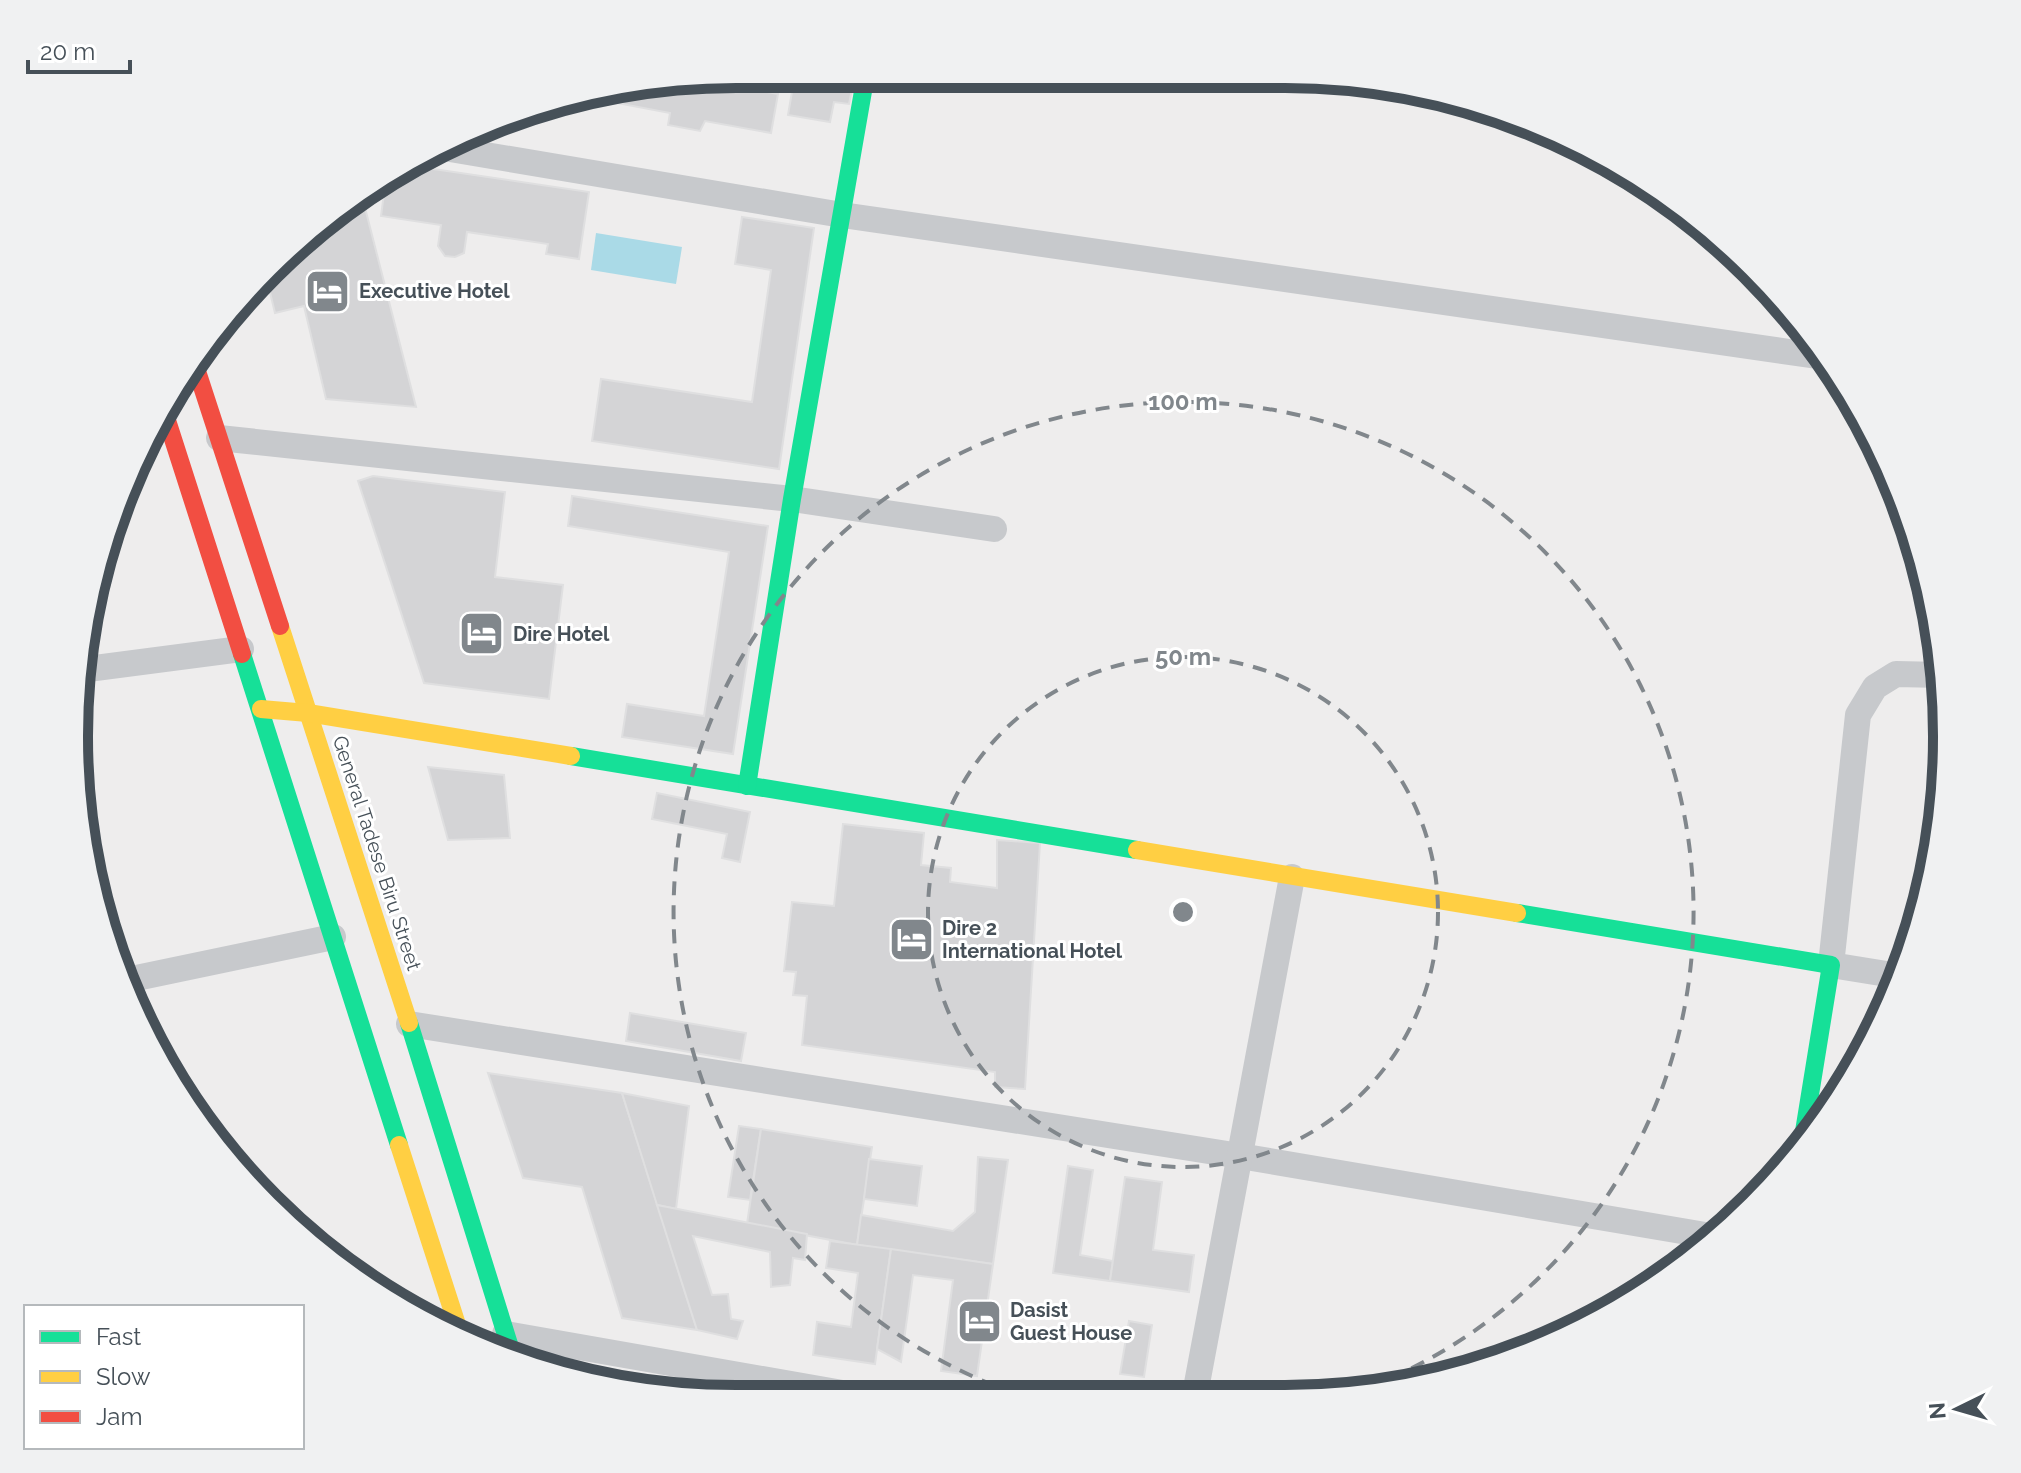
<svg xmlns="http://www.w3.org/2000/svg" width="2021" height="1473" font-family="Raleway,sans-serif">
  <style>
    .water { fill: #aadae7 }
    .building { fill: #d4d4d6; stroke: #dfdfe0; stroke-width: 2 }
    .lines { fill: none; stroke-linecap: round; stroke-linejoin: round }
    .street { stroke: #c7c9cc; stroke-width: 26 }
    .fast { stroke: #16e098; stroke-width: 18 }
    .slow { stroke: #ffcf43; stroke-width: 18 }
    .jam { stroke: #f24e42; stroke-width: 18 }
    .ring { fill: none; stroke: #81878c; stroke-width: 4; stroke-dasharray: 14 10 }
    .labels { text-anchor: middle; stroke-width: 6; stroke-linejoin: round; paint-order: stroke }
    .poi-label { font-size: 20px; font-weight: bold; fill: #465058; stroke: #fff; text-anchor: start }
    .street-label { font-size: 20px; fill: #465058; stroke: #fff }
    .rim { fill: none; stroke: #465058; stroke-width: 10 }
    .centre { fill: #81878c; stroke: #fff; stroke-width: 4 }
    .ring-label { font-size: 24px; text-anchor: middle; font-weight: bold; fill: #81878c; stroke: #fff; stroke-width: 6; stroke-linejoin: round; paint-order: stroke }
  </style>
  <rect width="100%" height="100%" fill="#eeeded"/>
  <path class="water" d="M596,233L682,247L676,284L591,270Z"/>
  <g class="building">
    <path d="M795,74H855L849,104L834,102L830,122L788,115Z"/>
    <path d="M698,79L778,94L771,133L705,121L700,131L668,125L670,113L596,99L597,92Z"/>
    <path d="M413,166L589,192L579,259L546,254L548,244L467,232L464,253L455,257L445,256L438,246L441,225L381,216L386,178Z"/>
    <path d="M361,192L416,407L326,399L304,306L275,313L266,276L274,269L291,265L289,256Z"/>
    <path d="M742,217L814,228L779,469L592,441L601,379L752,402L771,270L735,264Z"/>
    <path d="M373,476L505,492L495,577L563,585L549,699L424,683L358,481Z"/>
    <path d="M572,496L768,526L733,754L622,737L627,704L704,716L729,552L568,526Z"/>
    <path d="M428,767L504,775L510,838L448,840Z"/>
    <path d="M657,793L750,812L740,862L722,858L727,834L652,819Z"/>
    <path d="M843,824L924,833L921,865L951,868L950,882L997,888V840L1040,843L1025,1089L995,1087V1072L802,1045L807,996L793,995L796,972L784,971L792,902L834,906Z"/>
    <path d="M630,1013L746,1033L741,1061L626,1041Z"/>
    <path d="M488,1073L622,1093L697,1330L622,1318L582,1187L523,1178Z"/>
    <path d="M622,1093L689,1106L676,1209L657,1205Z"/>
    <path d="M739,1126L761,1129L750,1200L728,1197Z"/>
    <path d="M761,1129L872,1147L857,1245L747,1224Z"/>
    <path d="M978,1157L1008,1160L993,1264L857,1245L861,1215L953,1231L975,1212Z"/>
    <path d="M869,1159L922,1166L917,1206L864,1199Z"/>
    <path d="M1068,1166L1093,1170L1080,1255L1113,1261L1110,1281L1053,1273Z"/>
    <path d="M1125,1177L1162,1182L1153,1250L1194,1255L1189,1292L1110,1281Z"/>
    <path d="M657,1205L807,1234L805,1260L793,1258L790,1285L771,1287L770,1252L693,1236L712,1295L728,1294L731,1319L743,1321L737,1339L697,1330Z"/>
    <path d="M830,1241L891,1249L875,1364L813,1355L817,1322L851,1327L858,1273L826,1268Z"/>
    <path d="M891,1249L993,1264L977,1376L941,1371L953,1280L913,1275L901,1362L877,1349Z"/>
    <path d="M1129,1321L1152,1325L1144,1377L1120,1374Z"/>
  </g>
  <g class="lines">
    <g class="street">
      <path d="M450,149L842,215L1824,357"/>
      <path d="M219,438L792,499L994,529"/>
      <path d="M80,670L241,649"/>
      <path d="M1899,976L1831,965L1858,715L1875,687L1896,674L1942,675"/>
      <path d="M122,981L333,937"/>
      <path d="M409,1024L1240,1156L1717,1237"/>
      <path d="M505,1334L865,1397"/>
      <path d="M1195,1394L1292,877"/>
    </g>
    <g class="fast">
      <path d="M242,654L399,1145"/>
      <path d="M571,756L1137,850"/>
      <path d="M747,786L792,499L866,74"/>
      <path d="M1517,913L1831,965L1801,1150"/>
      <path d="M409,1023L513,1357"/>
    </g>
    <g class="slow">
      <path d="M280,626L409,1023"/>
      <path d="M261,709L308,713L571,756"/>
      <path d="M1137,850L1517,913"/>
      <path d="M399,1145L461,1337"/>
    </g>
    <g class="jam">
      <path d="M195,365L280,626"/>
      <path d="M164,411L242,654"/>
    </g>
  </g>
  <g class="ring">
    <circle cx="1183" cy="912" r="255"/>
    <path d="M1017 1394A510 510 0 1 1 1353 1393"/>
  </g>
  <defs>
    <symbol id="hotel-square" viewBox="-11 -11 22 22"><rect x="-9" y="-9" width="18" height="18" rx="4" fill="#81878c" stroke="#fff"/><path d="M-6-4.5h1.5V1H6V5H4.5V3h-9V5H-6ZM-4 0a1.8 1.8 0 1 1 3.6 0ZM.5 0V-2.5h3Q6-2.5 6 0Z" fill="#fff"/></symbol>
  </defs>
  <g fill-rule="evenodd">
    <use href="#hotel-square" x="302" y="266" width="51" height="51"/>
    <use href="#hotel-square" x="456" y="608" width="51" height="51"/>
    <use href="#hotel-square" x="886" y="914" width="51" height="51"/>
    <use href="#hotel-square" x="954" y="1296" width="51" height="51"/>
  </g>
  <g class="labels">
    <g class="poi-label">
      <text x="359" y="298">Executive Hotel</text>
      <text x="513" y="641">Dire Hotel</text>
      <text x="942" y="935">Dire 2<tspan x="942" dy="23">International Hotel</tspan></text>
      <text x="1010" y="1317">Dasist<tspan x="1010" dy="23">Guest House</tspan></text>
    </g>
    <g class="street-label">
      <text transform="translate(377 853) rotate(72)" y="7">General Tadese Biru Street</text>
    </g>
  </g>
  <path d="M0 0H2021V1473H0ZM736 88H1285A648 648 0 0 1 1933 736V737A648 648 0 0 1 1285 1385H736A648 648 0 0 1 88 737V736A648 648 0 0 1 736 88Z" fill="#f0f1f2" fill-rule="evenodd"/>
  <path class="rim" d="M736 88H1285A648 648 0 0 1 1933 736V737A648 648 0 0 1 1285 1385H736A648 648 0 0 1 88 737V736A648 648 0 0 1 736 88Z"/>
  <circle cx="1183" cy="912" r="12" class="centre"/>
  <g class="ring-label">
    <text x="1183" y="410">100 m</text>
    <text x="1183" y="665">50 m</text>
  </g>
  <rect x="24" y="1305" width="280" height="144" fill="#ffffff" stroke="#b5b9bc" stroke-width="2"/>
  <rect x="40" y="1331" width="40" height="12" fill="#16e098" stroke="#b5b9bc" stroke-width="2"/>
  <text x="96" y="1345" font-size="24" fill="#465058">Fast</text>
  <rect x="40" y="1371" width="40" height="12" fill="#ffcf43" stroke="#b5b9bc" stroke-width="2"/>
  <text x="96" y="1385" font-size="24" fill="#465058">Slow</text>
  <rect x="40" y="1411" width="40" height="12" fill="#f24e42" stroke="#b5b9bc" stroke-width="2"/>
  <text x="96" y="1425" font-size="24" fill="#465058">Jam</text>
  <g transform="translate(1957 1409) rotate(265)" stroke="#ffffff" stroke-width="6" paint-order="stroke">
  <path d="M0-6L14 30L0 20L-14 30Z" fill="#465058"/>
  <text y="-12" font-size="22" font-weight="bold" text-anchor="middle" fill="#465058">N</text>
  </g>
  <path d="M28 60v12h102v-12" fill="none" stroke="#465058" stroke-width="4"/>
  <text x="40" y="60" font-size="24" fill="#465058" stroke="#ffffff" stroke-width="6" paint-order="stroke">20 m</text>
</svg>
